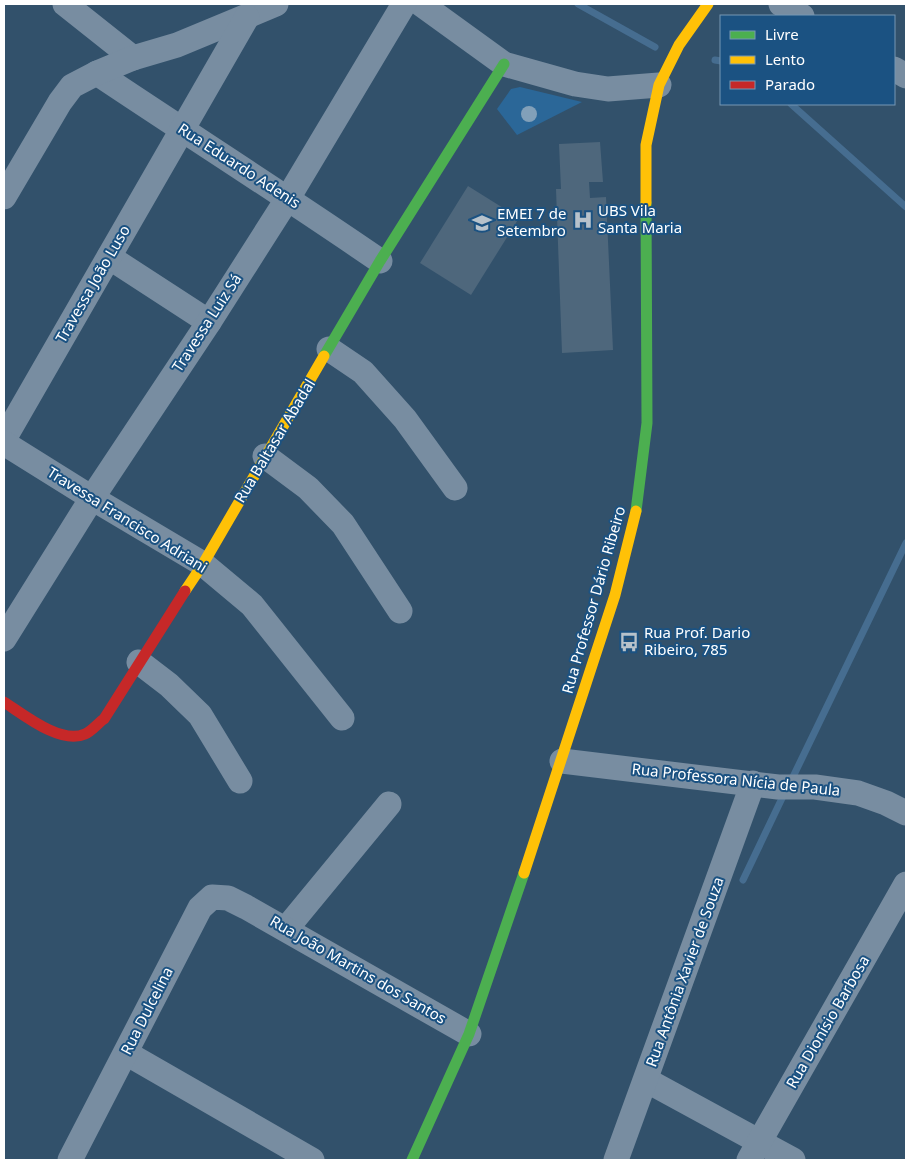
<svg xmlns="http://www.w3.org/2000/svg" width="910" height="1164" font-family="'Noto Sans',sans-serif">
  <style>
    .green { fill: #2b6798 }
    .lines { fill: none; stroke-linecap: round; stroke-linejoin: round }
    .stream { stroke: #466d90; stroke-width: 7 }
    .building { fill: #4e677c }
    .street { stroke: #788da1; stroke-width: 25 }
    .fast { stroke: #4caf50; stroke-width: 11 }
    .slow { stroke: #ffc107; stroke-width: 11 }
    .jam { stroke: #c62828; stroke-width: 11 }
    .tree { fill: #82a0b9 }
    .labels { text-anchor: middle; stroke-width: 4; stroke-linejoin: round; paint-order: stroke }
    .street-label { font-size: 15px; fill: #fff; stroke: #1b5282 }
    .poi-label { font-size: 15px; fill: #fff; stroke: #1b5282; text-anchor: start }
  </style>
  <rect width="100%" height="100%" fill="#32516b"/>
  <path class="green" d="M520,87L582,102L517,135L497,109L511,89Z"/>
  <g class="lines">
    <g class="stream">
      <path d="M578,4L655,47"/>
      <path d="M715,60L721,61"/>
      <path d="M791,104L906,207"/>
      <path d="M790,783L906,543"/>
      <path d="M743,880L785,792"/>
    </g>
  </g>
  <g class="building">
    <path d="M600,142L603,182H589L590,198L606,197L613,350L562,353L556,189H561L559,144Z"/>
    <path d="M468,186L519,218L471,295L420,263Z"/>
  </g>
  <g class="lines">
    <g class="street">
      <path d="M65,4L133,58"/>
      <path d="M421,4L504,64L575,84L608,89L659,85"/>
      <path d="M781,4L802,16"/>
      <path d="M894,69L906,76"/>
      <path d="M97,73C191,136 287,197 380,261"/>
      <path d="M4,197L60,102L72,86L97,73L133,58L177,45L276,4"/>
      <path d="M109,257L209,322"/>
      <path d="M329,349L363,372L405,419L455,488"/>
      <path d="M4,439L247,17"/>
      <path d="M4,443L92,498L203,564L252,605L342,718"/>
      <path d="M265,456L308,488L343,524L400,611"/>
      <path d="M4,639L92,498L209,322L288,198L404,4"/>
      <path d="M139,662L169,685L200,715L240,781"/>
      <path d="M562,761L778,787H815L858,793L886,803L906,813"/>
      <path d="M286,929L389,804"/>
      <path d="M126,1053L312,1160"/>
      <path d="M646,1080L793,1160"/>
      <path d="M70,1160L200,908L212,897L228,898L246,907L469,1034"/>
      <path d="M616,1160L753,783"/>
      <path d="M749,1160L906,884"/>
    </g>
    <g class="fast">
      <path d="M324,356L380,261L504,64"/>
      <path d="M636,511L647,423L646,203"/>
      <path d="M412,1160L469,1034L524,873"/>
    </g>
    <g class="slow">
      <path d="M646,203V145L659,85L679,45L708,4"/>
      <path d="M185,591L203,564L324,356"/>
      <path d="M524,873L615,595L636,511"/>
    </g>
    <path class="jam" d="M4,702C24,715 61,745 85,734C92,731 98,723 104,719L185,591"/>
  </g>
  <circle class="tree" cx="529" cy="114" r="8"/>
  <defs>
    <symbol id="hospital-bare" viewBox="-9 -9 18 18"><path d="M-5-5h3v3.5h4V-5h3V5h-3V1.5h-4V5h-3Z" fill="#b7c2cb" stroke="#1b5282" stroke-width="2.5" paint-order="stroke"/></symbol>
    <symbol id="school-bare" viewBox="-9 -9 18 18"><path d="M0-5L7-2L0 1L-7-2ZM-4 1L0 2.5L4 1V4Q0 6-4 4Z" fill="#b7c2cb" stroke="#1b5282" stroke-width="2.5" paint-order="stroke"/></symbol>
    <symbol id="bus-bare" viewBox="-9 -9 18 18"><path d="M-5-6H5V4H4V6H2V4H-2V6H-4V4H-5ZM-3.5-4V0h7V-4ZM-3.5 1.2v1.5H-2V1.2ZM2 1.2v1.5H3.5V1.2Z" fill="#b7c2cb" stroke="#1b5282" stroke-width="2.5" paint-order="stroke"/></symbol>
  </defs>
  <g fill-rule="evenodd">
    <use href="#hospital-bare" x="569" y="206" width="28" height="28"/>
    <use href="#school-bare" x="468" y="209" width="28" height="28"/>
    <use href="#bus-bare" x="615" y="628" width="28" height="28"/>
  </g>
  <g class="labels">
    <g class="street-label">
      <text transform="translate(239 166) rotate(33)" y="5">Rua Eduardo Adenis</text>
      <text transform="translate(93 284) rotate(-60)" y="5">Travessa João Luso</text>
      <text transform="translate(207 323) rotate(-57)" y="5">Travessa Luiz Sá</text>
      <text transform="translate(275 441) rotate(-59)" y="5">Rua Baltasar Abadal</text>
      <text transform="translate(127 520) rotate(32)" y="5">Travessa Francisco Adriani</text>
      <text transform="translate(594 600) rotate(-74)" y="5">Rua Professor Dário Ribeiro</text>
      <text transform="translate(736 780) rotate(6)" y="5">Rua Professora Nícia de Paula</text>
      <text transform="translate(358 970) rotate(30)" y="5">Rua João Martins dos Santos</text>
      <text transform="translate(685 972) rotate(-70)" y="5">Rua Antônia Xavier de Souza</text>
      <text transform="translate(147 1011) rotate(-63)" y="5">Rua Dulcelina</text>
      <text transform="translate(828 1022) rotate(-60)" y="5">Rua Dionísio Barbosa</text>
    </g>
    <g class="poi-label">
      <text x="598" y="216">UBS Vila<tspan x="598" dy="17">Santa Maria</tspan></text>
      <text x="497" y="219">EMEI 7 de<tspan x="497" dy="17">Setembro</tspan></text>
      <text x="644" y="638">Rua Prof. Dario<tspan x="644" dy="17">Ribeiro, 785</tspan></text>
    </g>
  </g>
  <rect width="910" height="1164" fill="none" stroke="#ffffff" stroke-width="10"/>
  <rect x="720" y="15" width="175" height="90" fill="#1b5282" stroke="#7697b4"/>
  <rect x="730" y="31" width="25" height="8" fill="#4caf50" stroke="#7697b4"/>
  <text x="765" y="40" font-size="15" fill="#ffffff">Livre</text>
  <rect x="730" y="56" width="25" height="8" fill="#ffc107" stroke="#7697b4"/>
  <text x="765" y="65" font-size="15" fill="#ffffff">Lento</text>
  <rect x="730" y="81" width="25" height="8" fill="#c62828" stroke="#7697b4"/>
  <text x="765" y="90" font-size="15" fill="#ffffff">Parado</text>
</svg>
